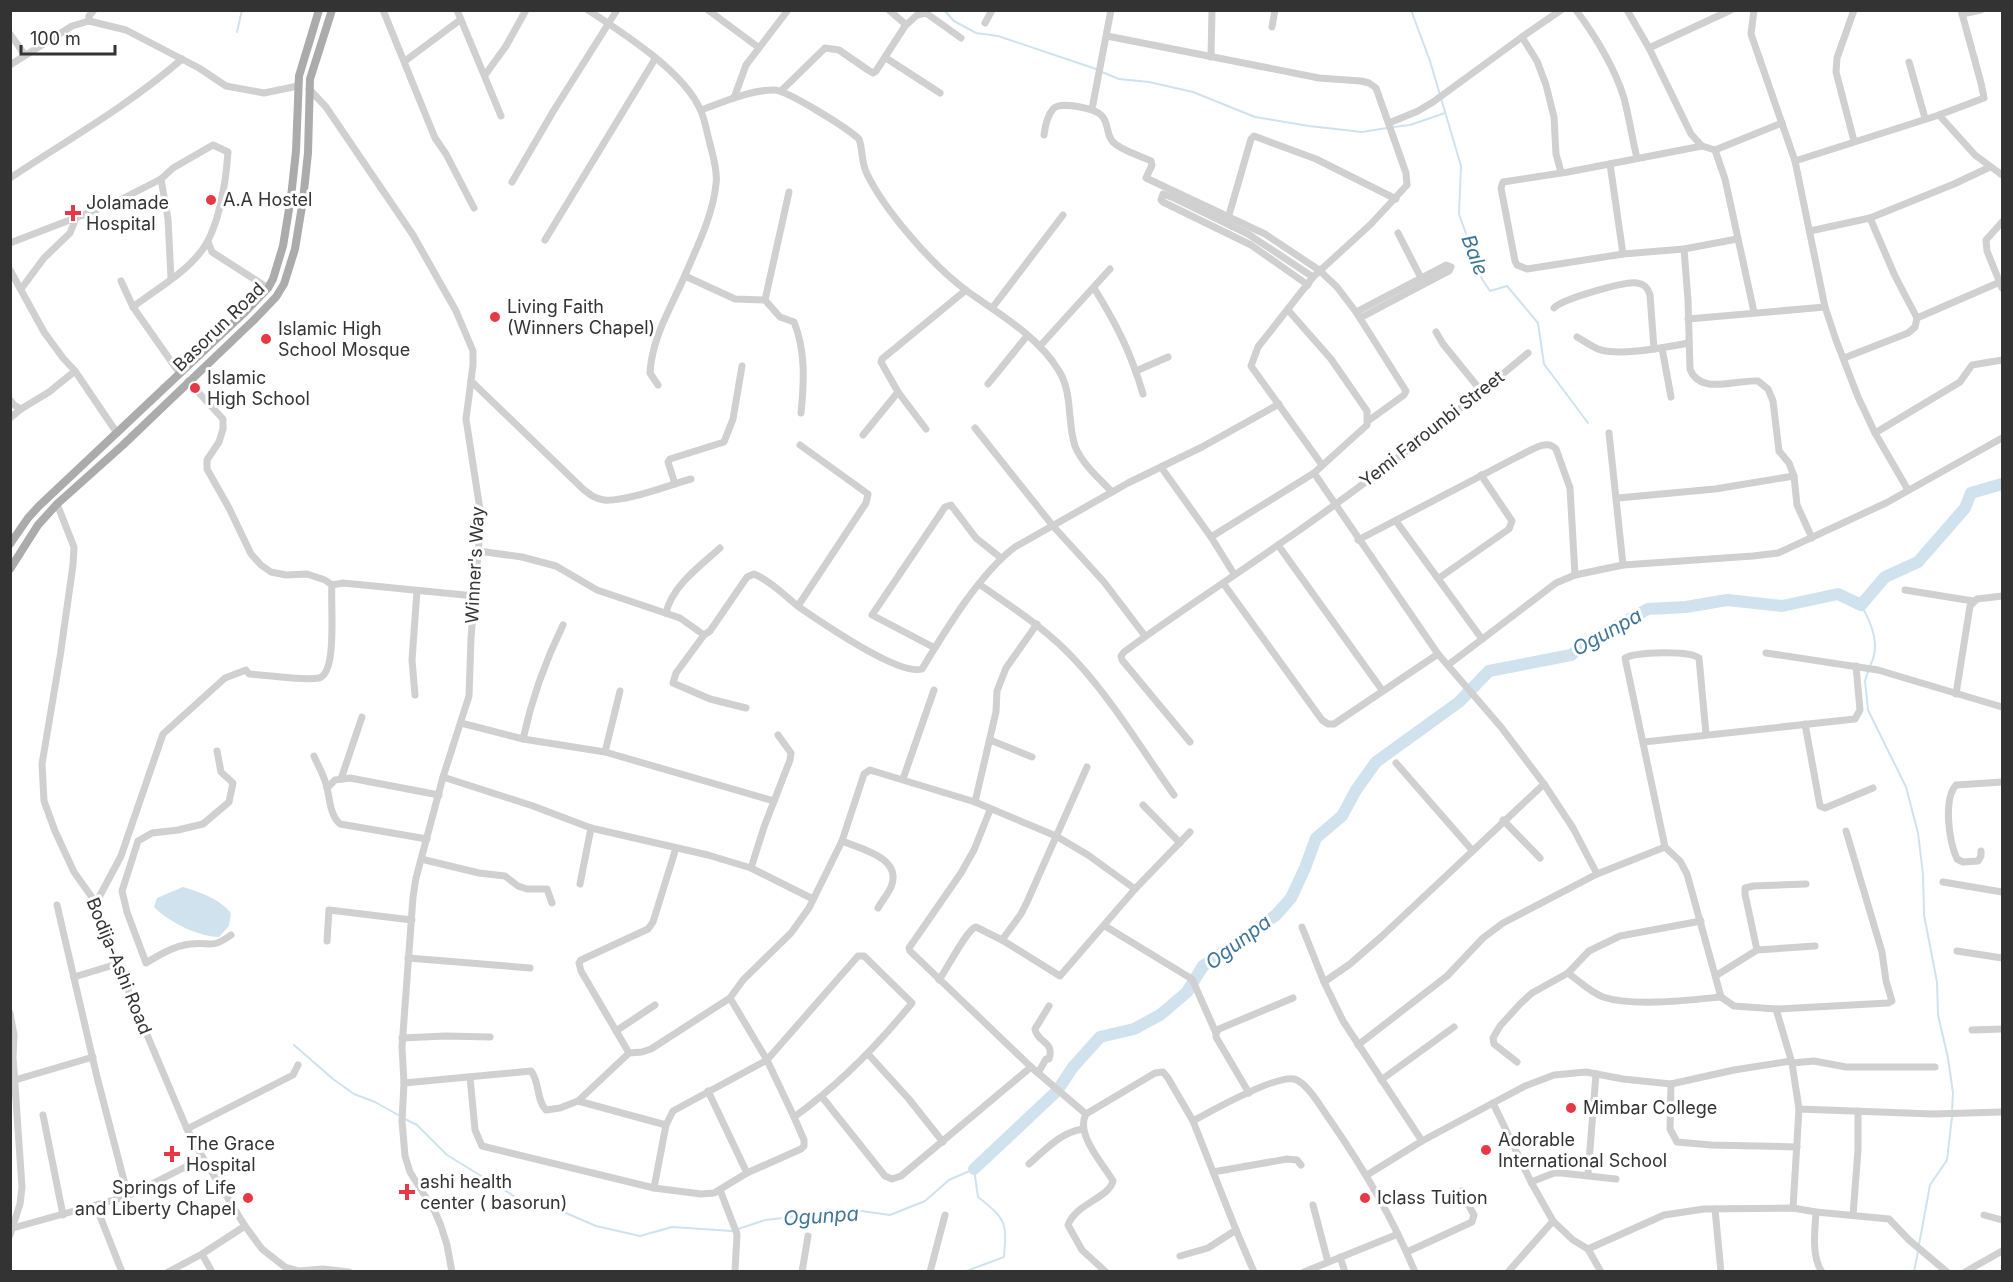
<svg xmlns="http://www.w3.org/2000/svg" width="2013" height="1282" font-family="Inter,sans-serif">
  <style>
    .water { fill: #cfe2ee }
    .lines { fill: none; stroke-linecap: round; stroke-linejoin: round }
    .stream { stroke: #cfe2ee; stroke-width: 2 }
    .river { stroke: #cfe2ee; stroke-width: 12 }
    .minor { stroke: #d0d0d0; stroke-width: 7 }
    .major { stroke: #ababab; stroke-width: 8 }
    .poi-dot { fill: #e63946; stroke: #fff; stroke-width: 2 }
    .labels { text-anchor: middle; stroke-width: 6; stroke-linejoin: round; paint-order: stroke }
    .poi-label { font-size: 18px; fill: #333; stroke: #fff; text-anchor: start }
    .street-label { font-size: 18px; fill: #333; stroke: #fff }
    .water-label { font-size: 20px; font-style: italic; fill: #3f7597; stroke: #fff }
  </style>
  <rect width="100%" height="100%" fill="#fff"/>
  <path class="water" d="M183,887C202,893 218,898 231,913L229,926L219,937C200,937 168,922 154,907L157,898Z"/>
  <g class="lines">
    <g class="stream">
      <path d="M944,10L954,21L976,33L998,36L1096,69"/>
      <path d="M1411,10L1430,61L1461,166L1459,214L1482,279L1490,291L1507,286L1538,323L1544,364L1588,423"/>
      <path d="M237,32L242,10"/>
      <path d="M1102,72L1119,79L1149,82L1193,92L1255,117L1309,126L1362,132L1387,128"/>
      <path d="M1393,127L1410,125L1445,113"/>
      <path d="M1861,605C1872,624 1881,646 1870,666"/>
      <path d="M1868,672L1865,681L1868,710L1906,787L1918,833L1923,874L1924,915L1937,982L1938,1015L1948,1058L1953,1093L1952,1111"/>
      <path d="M294,1045L333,1079L354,1094L375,1102L400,1116"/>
      <path d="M405,1119L417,1125L447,1155L517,1198L559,1210L596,1226L640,1236L672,1227L732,1231L765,1220L854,1210L890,1215L925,1201L949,1180L974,1169L978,1197C1006,1219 1007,1222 1004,1257L964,1272"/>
      <path d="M1919,1245L1930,1185L1947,1160L1952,1117"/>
      <path d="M1914,1272L1918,1251"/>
    </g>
    <path class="river" d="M974,1169L1057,1091L1073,1067L1100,1037L1134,1029L1160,1015L1187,992L1203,966L1276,915L1291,898L1305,868L1316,838L1342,816L1356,790L1376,762L1459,702L1489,671L1571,655L1591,640L1648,609L1686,607L1727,600L1782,606L1838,594L1861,605L1885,577L1918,562L1965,508L1971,493L2002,484"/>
    <g class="minor">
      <path d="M383,10L435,138L446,154L474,208"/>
      <path d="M457,10L501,116"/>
      <path d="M588,10C623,33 683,71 700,109C705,119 707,133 710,144C713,156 718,172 716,184C713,215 697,247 685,275C671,308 652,337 650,373L658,385"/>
      <path d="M708,10L758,47"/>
      <path d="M1576,10C1596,37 1614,66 1624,98C1629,117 1632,138 1637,158"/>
      <path d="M1627,10L1649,48L1691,134L1702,146L1715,150L1725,179L1754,312"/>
      <path d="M1754,10L1751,34L1795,161L1825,307L1836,340L1858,397L1875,433L1908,490"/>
      <path d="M1854,10L1837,58L1836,72L1854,141"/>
      <path d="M1962,14L1981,10"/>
      <path d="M89,21V16L94,10"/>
      <path d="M985,23L992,10"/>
      <path d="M905,26L917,15L926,13L961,38"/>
      <path d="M1272,27L1275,10"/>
      <path d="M10,34L25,55"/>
      <path d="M1107,36L1319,78L1361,81L1369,83L1376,88L1406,173L1407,185L1371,224L1313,277L1258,347L1251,366L1322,465"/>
      <path d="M1522,37L1537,61L1546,85L1554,117L1556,154L1561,172"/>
      <path d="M1649,48L1731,10"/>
      <path d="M1211,57L1212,10"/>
      <path d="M886,58L940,93"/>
      <path d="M405,61L460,20"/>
      <path d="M1909,62L1925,118"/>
      <path d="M10,65L72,26L89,21L126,30L199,68L226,86L264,93L298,86"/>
      <path d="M485,75L506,46L526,10"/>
      <path d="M309,89L326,107L413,235L456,311L473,351V365L466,419L481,516L471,638L469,696L443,777L416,878L413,897L402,1047L404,1083L402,1121L405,1156L410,1172L435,1212L441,1226L447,1245L452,1272"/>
      <path d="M781,91L825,48L839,50L868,70L873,73L876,71L905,26L904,23L889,10"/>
      <path d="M734,98L746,65L788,10"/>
      <path d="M1092,109L1111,10"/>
      <path d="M701,110C724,102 749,90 774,90C787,90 847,128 859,139C863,150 861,162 867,174C885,211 933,266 967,291C999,314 1038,336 1059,371C1073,393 1067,423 1075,446C1082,464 1100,479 1112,492"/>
      <path d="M1939,115L1975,155L2002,175"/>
      <path d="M1389,123L1418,111L1433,102L1522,37L1561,10"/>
      <path d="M1044,135C1045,127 1047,116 1053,109C1060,101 1095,108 1102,116C1109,123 1106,135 1113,142C1122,151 1139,155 1151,161L1152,165L1146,178L1265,234L1319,270L1337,287L1356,312L1406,391L1404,395L1368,421"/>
      <path d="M1702,146L1568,172L1503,182L1501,188L1515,261L1517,265L1527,269L1623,254L1684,249L1737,239"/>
      <path d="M1715,150L1782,123"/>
      <path d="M1795,161L1939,115L1984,98L1981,83L1961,10"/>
      <path d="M1610,164L1623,254"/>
      <path d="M10,178C69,139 129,105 182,59"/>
      <path d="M161,179L168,219L171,278"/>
      <path d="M512,182L554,110L617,10"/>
      <path d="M1229,215L1251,139L1254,136L1316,159L1396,199"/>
      <path d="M1870,218L1895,276L1917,318"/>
      <path d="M2002,222L1986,240L1987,251L2002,288"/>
      <path d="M1810,231L1870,218L1954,184L1990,167"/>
      <path d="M1398,233L1423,282"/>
      <path d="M545,240L655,59"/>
      <path d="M208,242L212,252L268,288"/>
      <path d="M10,243L114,203L161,179L173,168L213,145L228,152C226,181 219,231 199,254C182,275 155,290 133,307"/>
      <path d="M1684,249L1688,300L1690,369C1700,396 1738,379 1758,381L1768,389L1773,401L1779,451L1789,463L1794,476L1797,505L1812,538"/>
      <path d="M10,270L44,332L63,358L75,371L117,433"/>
      <path d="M685,276L735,299L765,300L780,317L794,322C806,351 804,383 801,413"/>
      <path d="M121,281L133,307L180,374"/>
      <path d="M1308,285L1251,245L1163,202L1161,200L1163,194L1174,198L1248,234L1313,277"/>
      <path d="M1094,288C1117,325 1131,353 1143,394"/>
      <path d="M21,289L44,258L70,233L76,218"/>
      <path d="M765,300L789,192"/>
      <path d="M993,307L1063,215"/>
      <path d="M1554,308C1562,299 1625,281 1637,283C1645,284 1648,288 1650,295L1654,349"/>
      <path d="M1356,312L1446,265L1451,267L1449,271L1360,318"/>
      <path d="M1688,319L1825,307"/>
      <path d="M1436,332L1443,344L1482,392"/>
      <path d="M1577,337C1584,341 1591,346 1598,349C1619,357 1666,347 1689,343"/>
      <path d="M1040,346L1110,269"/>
      <path d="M1662,348L1671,397"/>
      <path d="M1844,358L1908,333L1915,327L1917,318L2000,282"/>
      <path d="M1136,371L1168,357"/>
      <path d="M188,381L223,419V429L219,442L207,460V469L229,508L251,554L261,565L271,572L286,575L307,574L325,580L332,585"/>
      <path d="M471,381L583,489C589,494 595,499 604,500C626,502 669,485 691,479"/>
      <path d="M988,384L1027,336"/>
      <path d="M10,400L14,405L21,409L49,392L75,371"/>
      <path d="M10,418L21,409"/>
      <path d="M975,428L1053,526L1104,582L1145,636"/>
      <path d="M926,429L898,392L881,362L882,359L966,290"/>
      <path d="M1609,433L1623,565"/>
      <path d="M1875,433L1960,382L1972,365L2002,360"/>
      <path d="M863,435L898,392"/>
      <path d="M1161,467L1211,537L1234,574"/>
      <path d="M1314,473L1438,654L1501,727L1544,784L1573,828L1597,874"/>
      <path d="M675,484L668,462L670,459L724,442L733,419L742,366"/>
      <path d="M1618,498L1715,489L1794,476"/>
      <path d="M57,504L74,547L73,565L60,657L42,764L44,801L55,831L74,872L96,903L117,964L187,1129L203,1158L245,1226L262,1249L285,1267L299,1271L323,1269L349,1272"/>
      <path d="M1396,521L1482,639"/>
      <path d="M1211,537L1314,473L1367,425V411L1331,359L1288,310"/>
      <path d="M1358,540L1519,456C1530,451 1547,438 1556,449L1570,488L1575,575"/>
      <path d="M1278,545L1382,690"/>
      <path d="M478,551L522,557L556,566L597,590L680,618L704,635L710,631L747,577L754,574C771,581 785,596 799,607C821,622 899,676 922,669C945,631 980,573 1015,547L1128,483L1202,447L1279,404"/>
      <path d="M1439,578L1509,529L1512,521L1481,475"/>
      <path d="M1223,583L1322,720L1328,724H1334L1438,654"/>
      <path d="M979,584C1013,608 1048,630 1076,661C1113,701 1142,750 1174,795"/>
      <path d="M1905,590L1973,601"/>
      <path d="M798,606L866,503L868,494L800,445"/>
      <path d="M666,613C672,586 700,566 720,548"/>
      <path d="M704,635L676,673L673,683L710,699L746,708"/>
      <path d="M935,648L872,615L945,507L951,505L976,538L1001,558"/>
      <path d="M1766,653L1878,670L2002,707"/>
      <path d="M1448,665L1556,583L1575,575L1623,565L1753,556L1778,553L1886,503L2002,438"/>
      <path d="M1956,694L1970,606L1977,599L2002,596"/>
      <path d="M415,695L412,660L417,591"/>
      <path d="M461,723L523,739L605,752L620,691"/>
      <path d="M1805,724L1820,806L1825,808L1873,788"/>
      <path d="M1706,734L1699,658C1689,650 1636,652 1625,658L1665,847L1680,861L1687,874L1721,997L1734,1006L1776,1009L1888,1003L1892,1001L1886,981L1882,952L1846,831"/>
      <path d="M523,739C532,697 544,664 563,625"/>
      <path d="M990,740L1032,757"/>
      <path d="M1190,742L1122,660L1121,656L1124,652C1174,615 1227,581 1278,545C1364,486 1448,420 1528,353"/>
      <path d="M1644,742L1855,719L1860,710L1856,666"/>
      <path d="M217,751L221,772L233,783L229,802L203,824L178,830L152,833L138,841L122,891L127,912L146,963C159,955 174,946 190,944C212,941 210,950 231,935"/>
      <path d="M605,752L774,801"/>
      <path d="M314,756C318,766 325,777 327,788C330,800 330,815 340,824L427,839"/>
      <path d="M1396,763L1472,850"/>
      <path d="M443,777L533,806L591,828L708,855L751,868L813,899"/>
      <path d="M341,779L362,717"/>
      <path d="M903,779L934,690"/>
      <path d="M327,788L335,780L350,778L439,795"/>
      <path d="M975,802L996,712L997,691L1006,668L1037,624"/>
      <path d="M1143,805L1180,843"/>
      <path d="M990,810L974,850L961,873L909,948L910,951L1031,1067L1086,1114"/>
      <path d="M1503,820L1540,858"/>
      <path d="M842,841C861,849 903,858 891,887C888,894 882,901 878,908"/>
      <path d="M1981,851V856L1978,861L1963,862L1957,859C1949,841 1943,800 1956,785L2002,782"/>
      <path d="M421,859L479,873L505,876L518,886L527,889H547L552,903"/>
      <path d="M751,868L764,827L790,760L791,753L778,735"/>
      <path d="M1943,882L2002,892"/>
      <path d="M580,884L591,828"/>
      <path d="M96,903L121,856L163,734L225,678L246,670L249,674C266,675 304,681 319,678C338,673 330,602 332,585L343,583L475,596"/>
      <path d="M57,905L97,1077L128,1196"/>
      <path d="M1105,926L1192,979L1216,1033"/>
      <path d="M1302,927L1324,982L1343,1021L1422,1141"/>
      <path d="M1002,940L1021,914L1027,902L1087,767"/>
      <path d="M327,941L329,910L412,920"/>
      <path d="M1757,950L1745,894V888L1753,886L1806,884"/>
      <path d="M1957,951L2002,958"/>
      <path d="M408,958L530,968"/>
      <path d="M1568,973C1579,981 1590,992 1603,997C1633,1007 1690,1000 1721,997"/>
      <path d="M1717,975L1757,950L1815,946"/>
      <path d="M74,977L117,964"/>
      <path d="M939,980C947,969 967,929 976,927L1002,940L1060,976L1135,889L1190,832"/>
      <path d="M1324,982L1350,964L1381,937L1544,784"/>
      <path d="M1776,1009L1792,1063L1799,1109L1793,1208"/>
      <path d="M10,1013L14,1035L13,1057L22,1187L20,1204L10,1235"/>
      <path d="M1972,1030L2002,1029"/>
      <path d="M616,1031L655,1005"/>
      <path d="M402,1038L445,1036L490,1037"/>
      <path d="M1358,1045L1447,976L1483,938L1503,923L1597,874L1665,847"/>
      <path d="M629,1053L581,971L579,963L581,960L648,929L653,922L676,848"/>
      <path d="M868,1054L908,1098L943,1142"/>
      <path d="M1517,1062L1494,1044L1493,1038L1500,1026L1521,1003L1532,993L1568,973L1589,951L1620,936L1701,921"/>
      <path d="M1792,1063L1814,1061L1846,1067H1935"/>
      <path d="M1038,1073L1046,1059H1049C1055,1041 1037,1043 1035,1029L1049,1006"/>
      <path d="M470,1077L475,1130L482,1146L654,1188L701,1194L714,1193L747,1173L801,1149L804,1146V1140L794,1117L767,1060L730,998"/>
      <path d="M15,1080L93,1057"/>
      <path d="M1381,1080L1454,1027"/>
      <path d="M404,1083L531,1071C540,1082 536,1100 546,1110L560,1108L578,1101L629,1053L642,1052L651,1049L730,998L743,980L791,933L809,908L842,841L864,774L870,770L975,802L1056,836L1088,855L1135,889"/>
      <path d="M1671,1084L1670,1129L1677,1142L1711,1145L1797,1147"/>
      <path d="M708,1091L747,1173"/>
      <path d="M1249,1093L1216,1037V1033L1219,1029L1293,998"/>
      <path d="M822,1097L885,1176L892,1179L901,1176L1031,1067"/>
      <path d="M578,1101L666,1125"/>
      <path d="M1493,1103L1531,1182L1553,1221L1573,1240L1588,1249L1601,1272"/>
      <path d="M1799,1109L1933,1114L2002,1112"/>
      <path d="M43,1115L63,1215"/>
      <path d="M1193,1121C1211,1111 1276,1075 1294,1079C1307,1082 1322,1109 1330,1120C1364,1169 1392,1216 1415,1272"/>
      <path d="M187,1129L293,1075L298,1065"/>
      <path d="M1029,1164C1045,1150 1061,1132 1083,1129"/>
      <path d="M1213,1172L1287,1159L1297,1160L1301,1165"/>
      <path d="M1588,1174L1596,1074"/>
      <path d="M1367,1175L1422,1141L1493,1103L1525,1086L1554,1075L1586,1072L1623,1079L1671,1084L1734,1070L1791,1061"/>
      <path d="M1531,1182L1554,1173H1561L1616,1179"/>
      <path d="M654,1188L666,1125L673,1111L767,1060L858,956H864L912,1003C877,1046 839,1085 794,1117"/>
      <path d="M720,1190L737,1234L735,1272"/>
      <path d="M1313,1205L1328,1262"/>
      <path d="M96,1206L122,1272"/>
      <path d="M1715,1209L1721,1272"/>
      <path d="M1816,1212C1815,1230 1811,1256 1822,1272"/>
      <path d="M1853,1215L1858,1150V1111"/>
      <path d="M1984,1215L2002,1220"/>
      <path d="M13,1228L128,1196L203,1158"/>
      <path d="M1588,1249L1664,1215L1704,1209L1793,1208L1816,1212L1889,1219L1909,1240L1947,1272"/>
      <path d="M1407,1252L1472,1222L1474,1215L1461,1191"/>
      <path d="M202,1254L212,1272"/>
      <path d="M1180,1256L1208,1248L1236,1230"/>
      <path d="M1340,1257L1345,1272"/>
      <path d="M168,1272L202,1254L245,1226"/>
      <path d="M802,1272L808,1236"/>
      <path d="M930,1272L945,1215"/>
      <path d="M1106,1272L1082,1250L1068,1225C1075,1204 1109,1198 1113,1181C1103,1164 1075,1134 1086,1114L1155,1073L1163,1072L1168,1078L1193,1121L1236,1230L1254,1272"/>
      <path d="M1304,1272L1398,1234"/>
      <path d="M1508,1272L1553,1221"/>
      <path d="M1965,1272L2002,1251"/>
    </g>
    <g class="major">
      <path d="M10,544L28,518L39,506L245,312L268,288L273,279L283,246L291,197L296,151L299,76L319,10"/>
      <path d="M10,569L38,525L57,504L123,445L254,320L276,297L284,284L295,249L303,200L308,153L310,79L332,10"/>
    </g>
  </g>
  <g class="poi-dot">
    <circle cx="211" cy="200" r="6"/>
    <path d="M70 204h6v6h6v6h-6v6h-6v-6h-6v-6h6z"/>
    <circle cx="495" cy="317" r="6"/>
    <circle cx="266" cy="339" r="6"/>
    <circle cx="195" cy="388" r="6"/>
    <circle cx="1571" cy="1108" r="6"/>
    <circle cx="1486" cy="1150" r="6"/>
    <path d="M169 1145h6v6h6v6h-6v6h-6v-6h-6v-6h6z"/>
    <path d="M404 1183h6v6h6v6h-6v6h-6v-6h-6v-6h6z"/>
    <circle cx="248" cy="1198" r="6"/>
    <circle cx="1365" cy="1198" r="6"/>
  </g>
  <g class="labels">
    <g class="poi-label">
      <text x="223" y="206">A.A Hostel</text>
      <text x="86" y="209">Jolamade<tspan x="86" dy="21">Hospital</tspan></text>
      <text x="507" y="313">Living Faith<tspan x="507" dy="21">(Winners Chapel)</tspan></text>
      <text x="278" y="335">Islamic High<tspan x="278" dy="21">School Mosque</tspan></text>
      <text x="207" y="384">Islamic<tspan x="207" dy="21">High School</tspan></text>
      <text x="1583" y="1114">Mimbar College</text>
      <text x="1498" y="1146">Adorable<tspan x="1498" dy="21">International School</tspan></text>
      <text x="186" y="1150">The Grace<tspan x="186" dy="21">Hospital</tspan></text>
      <text x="420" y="1188">ashi health<tspan x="420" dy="21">center ( basorun)</tspan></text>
      <text x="236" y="1194" text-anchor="end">Springs of Life<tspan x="236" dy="21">and Liberty Chapel</tspan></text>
      <text x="1377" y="1204">Iclass Tuition</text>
    </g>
    <g class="street-label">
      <text transform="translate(219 327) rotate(-44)" y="6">Basorun Road</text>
      <text transform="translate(1432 429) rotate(-38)" y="6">Yemi Farounbi Street</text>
      <text transform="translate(475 565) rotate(-87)" y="6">Winner's Way</text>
      <text transform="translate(119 966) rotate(68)" y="6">Bodija-Ashi Road</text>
    </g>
    <g class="water-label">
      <text transform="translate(1475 255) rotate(69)" y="7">Bale</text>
      <text transform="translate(1607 632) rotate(-29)" y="7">Ogunpa</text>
      <text transform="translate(1238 942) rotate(-37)" y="7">Ogunpa</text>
      <text transform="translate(821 1216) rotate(-4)" y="7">Ogunpa</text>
    </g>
  </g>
  <rect width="2013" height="1282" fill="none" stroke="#333333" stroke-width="24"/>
  <path d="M21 45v9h94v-9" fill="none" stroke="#333333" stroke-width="3"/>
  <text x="30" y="45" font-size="18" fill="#333333" stroke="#ffffff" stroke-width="4.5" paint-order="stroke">100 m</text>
</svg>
